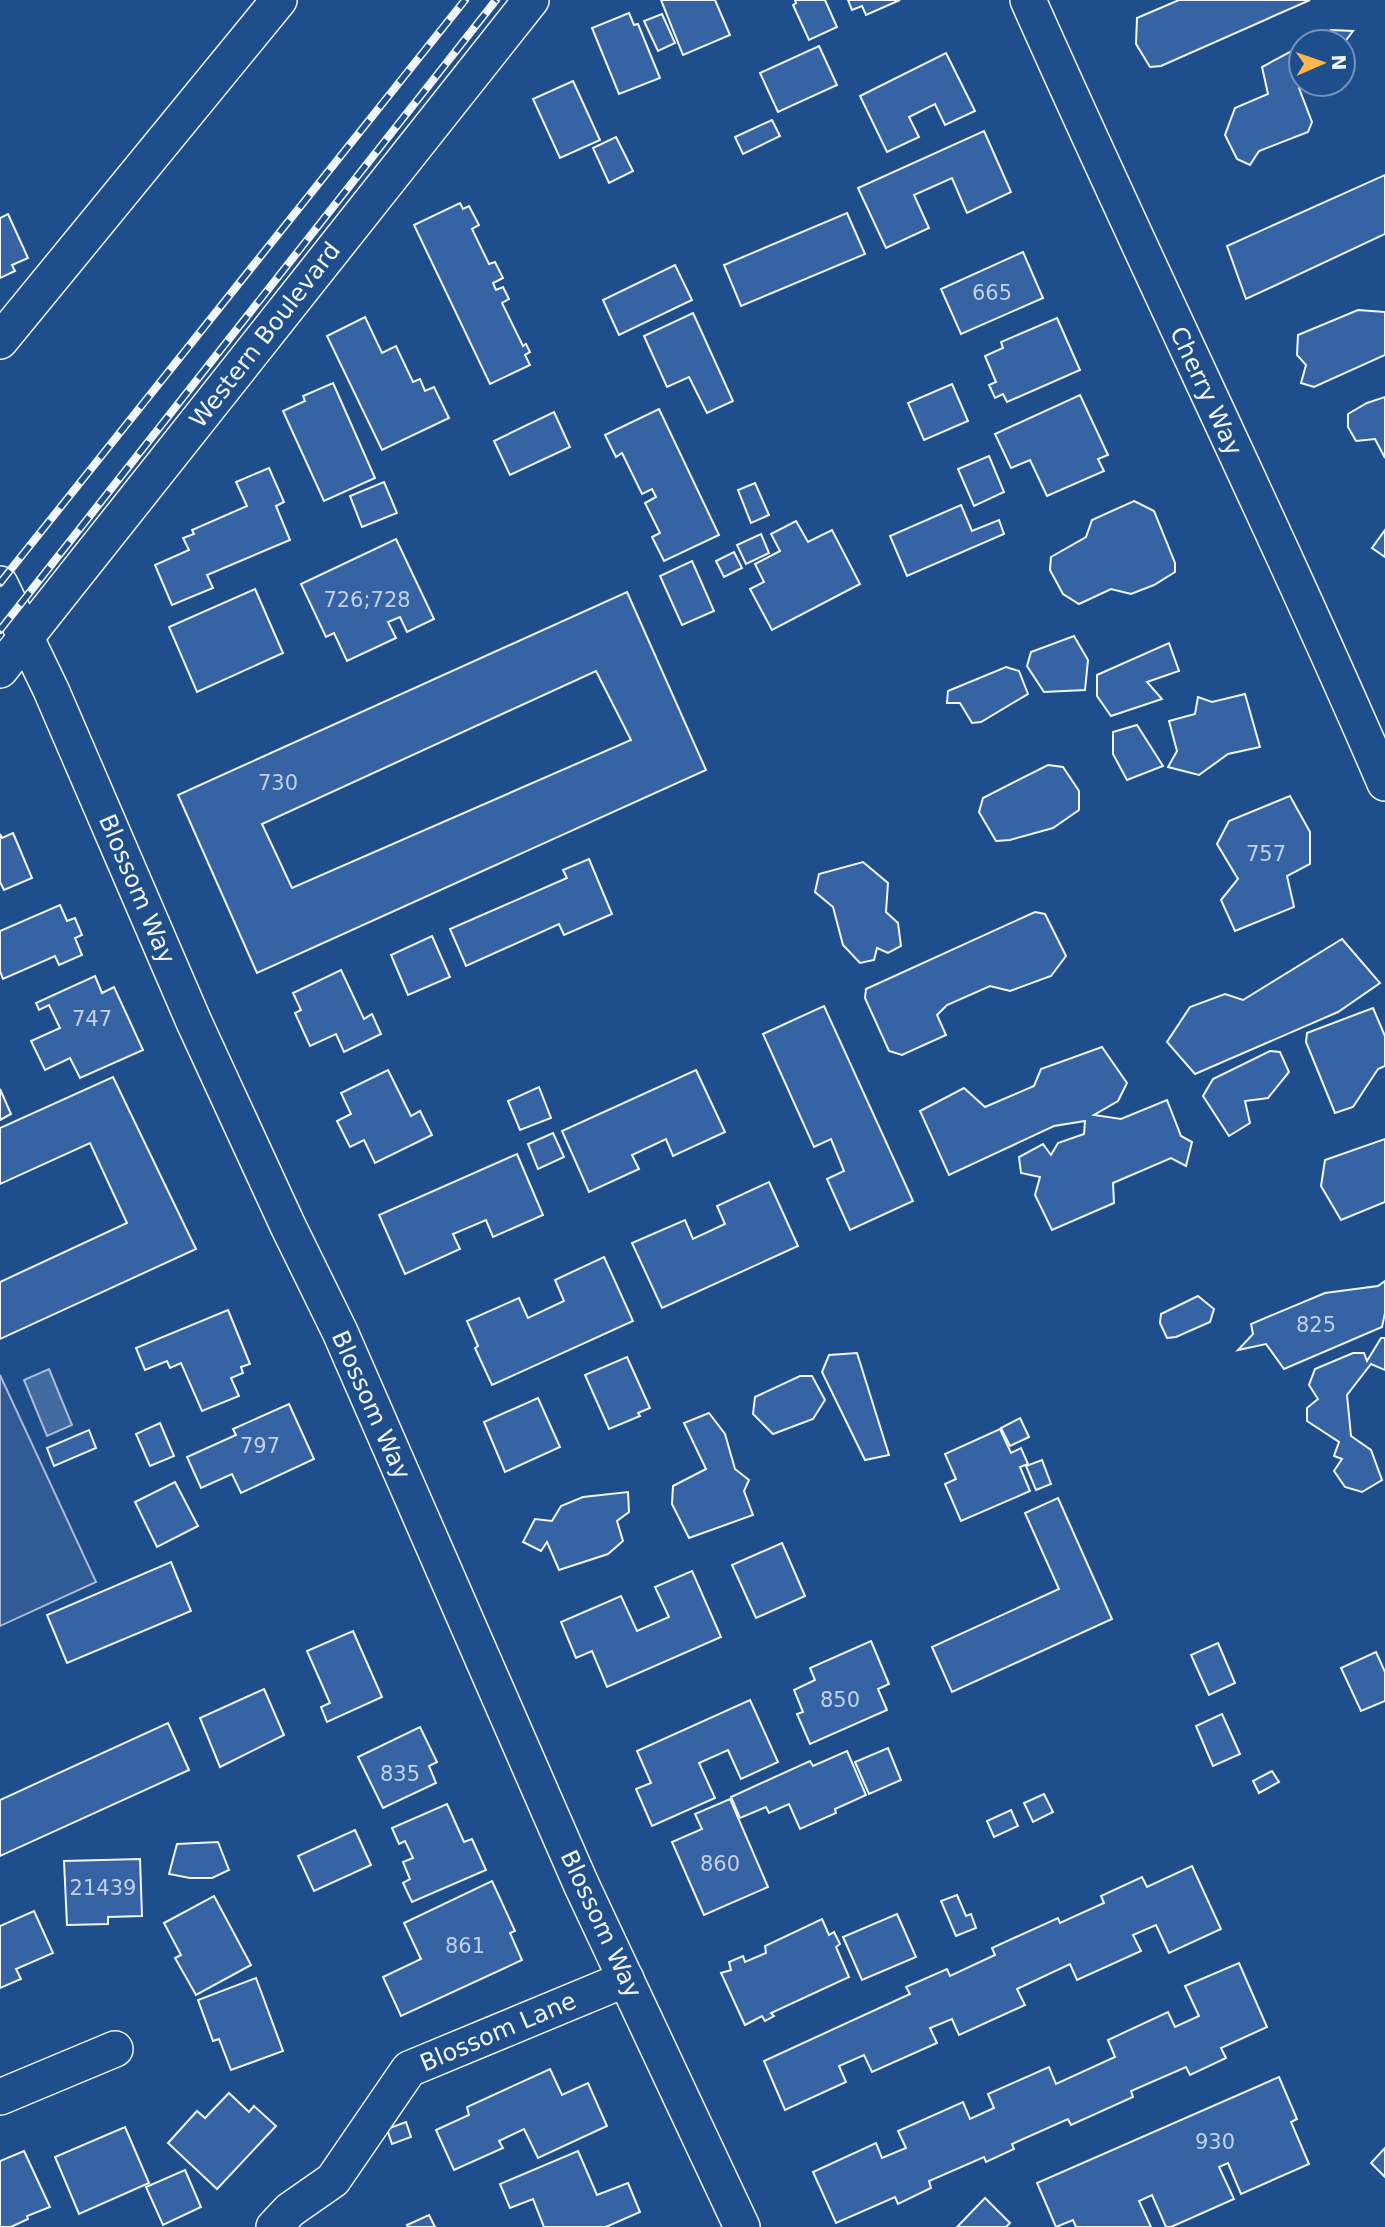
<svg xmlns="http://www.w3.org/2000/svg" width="1385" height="2227" font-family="'DejaVu Sans',sans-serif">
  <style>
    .built { fill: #305b95; stroke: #a8bbd7; stroke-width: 2 }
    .water { fill: #446ba0; stroke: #a8bbd7; stroke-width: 2 }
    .building { fill: #3563a3; stroke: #f2f6ff; stroke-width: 2; fill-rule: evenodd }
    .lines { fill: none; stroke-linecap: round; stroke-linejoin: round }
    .minor-casing { stroke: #f2f6ff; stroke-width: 38 }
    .minor { stroke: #1f4e8c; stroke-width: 35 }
    .rail-casing { stroke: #f2f6ff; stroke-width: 8 }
    .rail { stroke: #1f4e8c; stroke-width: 5; stroke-dasharray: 16; stroke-linecap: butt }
    .labels { text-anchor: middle; stroke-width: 5; stroke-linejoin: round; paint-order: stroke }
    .number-label { font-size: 21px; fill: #c3d1e8 }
    .street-label { font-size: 24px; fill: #f2f6ff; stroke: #1f4e8c }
  </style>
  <rect width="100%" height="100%" fill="#1f4e8c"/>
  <path class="built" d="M0,1375L96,1582L0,1626Z"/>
  <path class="water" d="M49,1369L72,1425L47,1436L24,1380Z"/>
  <g class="building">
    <path d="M661,0H715L730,35L683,55Z"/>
    <path d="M795,0H825L837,27L809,40L793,5L796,3Z"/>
    <path d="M848,0H900L866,15L862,6L852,10Z"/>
    <path d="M1179,0H1310L1161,66L1150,67L1136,44L1137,18Z"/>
    <path d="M629,13L634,25L638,24L660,78L619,94L592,28Z"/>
    <path d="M662,14L675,43L658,51L644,21Z"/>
    <path d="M1331,30L1353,31L1344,43L1351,78L1343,80V42H1309Z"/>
    <path d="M819,46L837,85L778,112L760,73Z"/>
    <path d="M1301,46V84H1304L1299,88L1312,122L1308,132L1259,151L1250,165L1237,159L1225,135L1235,108L1268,94L1262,67Z"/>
    <path d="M946,53L975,111L945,125L935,104L909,117L919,137L887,152L860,96Z"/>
    <path d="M573,81L600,140L560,158L533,99Z"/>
    <path d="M772,120L780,136L743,154L735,137Z"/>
    <path d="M984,131L1011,192L967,213L952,178L914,195L929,228L886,248L858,188Z"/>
    <path d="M616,137L633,171L609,183L593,148Z"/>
    <path d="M1385,175V234L1246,299L1227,246Z"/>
    <path d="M460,203L463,209L469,206L479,225L472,229L489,264L495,262L503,278L493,283L496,290L503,287L509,299L502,303L523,346L526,344L530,352L525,355L530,365L490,384L414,225Z"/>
    <path d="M847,213L865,254L741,306L724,265Z"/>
    <path d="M8,214L28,258L12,265L15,271L0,278V218Z"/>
    <path d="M1023,252L1043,298L961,334L941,289Z"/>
    <path d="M675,265L692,300L619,335L603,300Z"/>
    <path d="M1358,310L1385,312V355L1314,387L1301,383L1306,365L1297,355L1298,335Z"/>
    <path d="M693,313L733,401L707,413L689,377L667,387L644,336Z"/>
    <path d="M365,317L382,353L396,346L413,382L420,379L425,391L434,387L449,418L382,450L327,336Z"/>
    <path d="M1057,318L1080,370L1007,402L1003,394L995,398L989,385L996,382L985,356L1003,348L1001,342Z"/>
    <path d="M333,383L375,478L324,501L283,411L305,401L303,396Z"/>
    <path d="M952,384L968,421L924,440L908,403Z"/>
    <path d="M1080,395L1108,455L1098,459L1104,471L1047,496L1030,460L1011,468L995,434Z"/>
    <path d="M1385,397V458L1375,439L1356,441L1348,427V414L1367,403Z"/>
    <path d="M659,409L719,535L664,561L652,537L660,533L645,503L656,497L652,489L642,494L622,453L616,457L605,435Z"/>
    <path d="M554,412L570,447L510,475L494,441Z"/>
    <path d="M989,456L1004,492L974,506L958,469Z"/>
    <path d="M269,468L284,502L276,506L290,540L207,575L213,588L172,605L155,565L189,550L183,538L194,534L192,530L247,506L236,482Z"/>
    <path d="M384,482L397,513L362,527L350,496Z"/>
    <path d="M755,483L769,515L751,523L738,490Z"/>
    <path d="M1134,501L1154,511L1175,563V572L1154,585L1131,594L1111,589L1079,604L1063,594L1050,570L1051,557L1086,537L1092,520Z"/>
    <path d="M961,505L972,531L999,520L1004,534L907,576L890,536Z"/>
    <path d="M796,521L808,542L832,530L860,584L772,630L750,589L764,582L755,564L780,551L771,534Z"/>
    <path d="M1385,530V557L1372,548Z"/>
    <path d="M761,534L769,553L746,564L737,545Z"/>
    <path d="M396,539L434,619L407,632L400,617L388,622L396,638L347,661L334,633L326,637L301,584Z"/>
    <path d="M734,552L742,568L724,577L716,561Z"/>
    <path d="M692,561L714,611L682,625L660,576Z"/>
    <path d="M255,589L283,653L197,692L169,627Z"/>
    <path d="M627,592L706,770L257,973L178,795ZM596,671L631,740L292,888L262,824Z"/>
    <path d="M1074,636L1088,660L1085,690L1044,692L1027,666L1031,652Z"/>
    <path d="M1169,643L1179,671L1147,682L1162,699L1111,716L1097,696V675Z"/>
    <path d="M1006,667L1019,671L1028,694L981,722L972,723L960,703H947L948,691Z"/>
    <path d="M1245,694L1260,747L1228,754L1199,775L1168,767L1177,751L1169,721L1195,714L1198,697L1212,702Z"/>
    <path d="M1137,725L1163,766L1127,780L1113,754V732Z"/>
    <path d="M1048,765L1063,767L1079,791V810L1053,828L1010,840L996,841L979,812L983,798Z"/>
    <path d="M1290,796L1310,832V864L1287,876L1294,907L1235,931L1221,900L1238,879L1217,844L1229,821Z"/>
    <path d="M13,833L32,878L4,890L0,882V834L2,838Z"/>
    <path d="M589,859L612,914L564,935L559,924L466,966L450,929L567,878L563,870Z"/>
    <path d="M863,862L888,883L886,912L898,923L901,946L888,953L877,948L874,960L860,963L843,945L833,907L815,892L819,874Z"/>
    <path d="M60,905L67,921L75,918L82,935L75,938L82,955L59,965L55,956L3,979L0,971V931Z"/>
    <path d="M1035,912L1045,914L1066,956L1051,976L1010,991L990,986L947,1005L937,1015L946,1035L902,1055L889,1051L865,998L866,989Z"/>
    <path d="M432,936L450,977L408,995L391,955Z"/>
    <path d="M1342,939L1380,983L1338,1012L1195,1074L1167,1042L1190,1007L1225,994L1243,1000Z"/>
    <path d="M341,970L364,1019L372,1014L381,1034L344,1052L336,1034L310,1046L295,1013L301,1010L293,993Z"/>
    <path d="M95,976L102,993L114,987L143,1050L80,1078L70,1058L45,1070L31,1041L60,1028L49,1005L39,1010L36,1003Z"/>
    <path d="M824,1006L913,1201L850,1230L827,1179L844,1171L831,1139L814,1147L763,1034Z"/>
    <path d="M1373,1008L1385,1036V1066L1378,1069L1353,1107L1335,1113L1306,1042L1307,1033Z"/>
    <path d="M1102,1047L1127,1083L1118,1101L1094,1115L1121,1119L1167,1100L1181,1136L1192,1142L1186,1166L1171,1158L1113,1183L1114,1203L1052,1230L1035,1195L1040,1177L1021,1173L1019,1157L1043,1144L1051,1155L1058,1143L1084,1134L1085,1121L1054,1126L949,1175L920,1111L964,1088L985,1107L1034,1086L1041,1069Z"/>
    <path d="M1270,1051L1280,1052L1289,1072L1268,1098L1245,1101L1250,1123L1229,1136L1203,1096L1213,1079Z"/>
    <path d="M388,1070L411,1116L420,1111L432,1135L375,1163L364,1140L350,1147L337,1121L351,1114L341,1093Z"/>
    <path d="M696,1070L725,1132L673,1156L666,1139L632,1155L639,1169L589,1192L562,1131Z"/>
    <path d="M113,1077L196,1249L0,1339V1282L127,1223L90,1143L0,1184V1128Z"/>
    <path d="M539,1087L551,1118L520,1130L508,1101Z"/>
    <path d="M0,1089L11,1114L0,1120Z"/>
    <path d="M553,1133L564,1157L538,1169L528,1144Z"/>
    <path d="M1385,1139V1202L1341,1220L1321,1186L1325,1160Z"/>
    <path d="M517,1154L543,1215L493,1237L486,1220L453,1234L460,1249L405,1274L379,1215Z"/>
    <path d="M769,1182L798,1246L662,1308L632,1243L685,1220L693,1239L725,1224L717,1206Z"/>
    <path d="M604,1257L633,1321L492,1385L475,1348L478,1346L467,1321L519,1298L528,1318L564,1301L555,1280Z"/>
    <path d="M1385,1281V1313L1382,1327L1284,1369L1266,1344L1238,1350L1253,1334L1251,1324L1325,1293L1378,1286Z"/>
    <path d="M1198,1296L1214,1309L1210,1322L1176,1337L1167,1338L1160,1323L1161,1314Z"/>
    <path d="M228,1310L250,1364L241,1367L243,1373L231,1378L239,1396L202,1411L181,1363L170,1368L167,1361L145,1370L136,1348Z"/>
    <path d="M1381,1338H1385V1370L1371,1364L1347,1395L1351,1436L1371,1450L1382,1480L1362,1492L1345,1487L1334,1471L1342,1459L1334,1456L1339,1442L1307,1421V1408L1318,1399L1309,1385L1315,1369L1353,1353H1364L1367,1361Z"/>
    <path d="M857,1353L889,1455L865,1460L822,1372L829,1355Z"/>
    <path d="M627,1357L650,1408L638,1413L640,1416L609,1429L585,1375Z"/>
    <path d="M800,1376H812L825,1400L813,1419L773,1434L753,1414L755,1397Z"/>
    <path d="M538,1398L560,1447L505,1472L484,1422Z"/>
    <path d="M289,1404L314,1459L241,1493L232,1474L201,1488L187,1457L236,1435L233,1429Z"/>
    <path d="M709,1413L725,1434L735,1469L749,1480L744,1491L753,1515L689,1538L672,1504L673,1486L706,1469L684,1423Z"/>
    <path d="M1020,1418L1029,1437L1010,1446L1001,1428Z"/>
    <path d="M160,1423L174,1456L150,1466L136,1434Z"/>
    <path d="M1000,1429L1011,1453L1021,1448L1028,1464L1020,1467L1030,1491L961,1521L945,1484L956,1479L945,1454Z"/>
    <path d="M89,1430L96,1448L54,1466L47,1448Z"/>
    <path d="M1042,1460L1051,1484L1036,1490L1026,1466Z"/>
    <path d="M175,1482L198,1526L157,1547L135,1502Z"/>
    <path d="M628,1492L629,1512L617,1521L623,1541L608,1554L559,1570L547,1542L541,1551L523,1542L535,1519L552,1521L561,1506L583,1497Z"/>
    <path d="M1058,1498L1112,1619L952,1692L932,1647L1059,1589L1025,1513Z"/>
    <path d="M782,1543L805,1596L756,1618L732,1565Z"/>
    <path d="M171,1562L191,1611L67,1663L47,1615Z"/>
    <path d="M692,1571L721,1637L607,1687L592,1651L576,1658L561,1622L621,1596L637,1631L669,1617L655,1587Z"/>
    <path d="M353,1631L382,1697L327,1722L321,1707L330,1703L307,1651Z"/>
    <path d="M871,1641L889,1684L878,1689L887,1710L810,1744L797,1714L803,1712L794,1690L815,1680L810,1668Z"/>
    <path d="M1218,1643L1235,1683L1209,1695L1191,1655Z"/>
    <path d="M1376,1652L1385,1672V1701L1361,1711L1341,1668Z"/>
    <path d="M264,1689L284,1735L220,1767L200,1718Z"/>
    <path d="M750,1700L778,1762L741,1779L728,1750L699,1763L715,1798L652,1826L636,1789L651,1783L637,1751Z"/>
    <path d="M1222,1714L1240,1754L1213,1766L1196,1726Z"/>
    <path d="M168,1723L189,1770L0,1856V1800Z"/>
    <path d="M420,1727L437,1762L429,1766L436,1783L383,1808L358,1757Z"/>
    <path d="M888,1748L901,1780L869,1794L855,1762Z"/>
    <path d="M847,1751L866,1795L835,1809L836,1813L800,1829L789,1804L769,1813L766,1807L740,1818L731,1797L810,1761L813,1766Z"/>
    <path d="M1272,1771L1279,1782L1259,1793L1253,1781Z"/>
    <path d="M1044,1794L1053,1812L1033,1822L1024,1803Z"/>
    <path d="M730,1799L768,1887L704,1915L672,1842L702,1829L695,1814Z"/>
    <path d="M447,1804L464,1842L472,1839L486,1870L412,1902L403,1883L410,1879L403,1862L413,1858L405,1841L399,1844L392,1828Z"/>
    <path d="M1011,1810L1018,1826L994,1837L987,1821Z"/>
    <path d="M355,1830L371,1865L314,1891L298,1856Z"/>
    <path d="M218,1842L229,1870L212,1878H190L169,1874L177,1844Z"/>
    <path d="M140,1859L142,1916L108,1917V1924L67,1925L64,1861Z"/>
    <path d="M1192,1866L1221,1929L1169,1953L1156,1925L1133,1935L1141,1951L1077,1980L1070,1964L1017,1989L1025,2005L959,2035L952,2019L930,2028L937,2043L872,2072L864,2055L839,2066L846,2082L785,2110L764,2061L910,1994L906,1987L947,1969L950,1976L995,1955L992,1948L1058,1918L1060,1923L1104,1903L1101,1896L1142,1877L1147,1887Z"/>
    <path d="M492,1881L515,1931L510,1933L522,1960L401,2016L383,1977L421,1959L404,1923Z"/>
    <path d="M957,1895L966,1916L971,1914L976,1928L956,1936L941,1901Z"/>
    <path d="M214,1896L251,1965L196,1995L175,1958L181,1955L164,1923Z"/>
    <path d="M34,1911L53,1953L16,1969L21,1979L0,1988V1926Z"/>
    <path d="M897,1914L916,1957L862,1980L843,1937Z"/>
    <path d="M822,1919L829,1935L834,1932L840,1944L836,1947L849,1977L771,2013L774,2016L765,2021L762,2016L745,2025L721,1973L731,1970L729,1962L743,1956L745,1962L766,1953L765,1946Z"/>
    <path d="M1239,1963L1267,2027L1221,2048L1226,2058L1190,2075L1186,2067L1131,2091L1133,2097L1071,2125L1068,2119L1012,2144L1014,2149L986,2162L984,2157L929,2181L931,2188L898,2204L895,2197L836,2223L813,2172L876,2143L882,2158L906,2148L898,2131L963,2102L970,2119L994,2108L988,2094L1049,2067L1056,2084L1115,2057L1108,2040L1168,2012L1175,2027L1199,2016L1185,1986Z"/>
    <path d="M256,1978L283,2051L231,2070L219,2039L213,2041L198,2000Z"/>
    <path d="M550,2069L562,2095L588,2083L607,2126L538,2158L524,2129L499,2141L503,2148L454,2170L436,2130L469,2115L467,2107Z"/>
    <path d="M1279,2077L1297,2119L1291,2122L1309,2164L1241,2194L1228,2163L1219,2167L1234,2199L1171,2227H1166L1152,2195L1139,2201L1151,2227H1076L1073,2220L1056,2227L1037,2183Z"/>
    <path d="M229,2093L249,2112L254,2106L276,2126L217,2189L168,2143L197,2111L205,2118Z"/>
    <path d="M406,2122L411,2137L392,2144L387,2129Z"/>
    <path d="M125,2127L149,2183L79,2214L55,2157Z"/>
    <path d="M1385,2148V2177L1371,2163Z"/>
    <path d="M24,2151L50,2207L27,2216L28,2219L11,2227H0V2161Z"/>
    <path d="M578,2151L597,2195L628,2183L640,2212L606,2227H544L533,2199L510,2208L500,2184Z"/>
    <path d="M185,2170L201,2207L163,2225L146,2187Z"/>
    <path d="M985,2198L1010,2223L1006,2227H957Z"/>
    <path d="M429,2215L435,2227H408L407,2225Z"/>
  </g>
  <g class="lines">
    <defs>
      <g id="minor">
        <path d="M1028,0C1144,262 1271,519 1385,783"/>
        <path d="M0,341L279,0"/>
        <path d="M0,584L51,690L194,1022L288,1226L340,1332L581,1884L742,2227"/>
        <path d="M0,670L531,0"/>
        <path d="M0,2097L115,2049"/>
        <path d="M274,2227L290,2210L333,2180L409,2069L626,1979"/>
      </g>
    </defs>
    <use href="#minor" class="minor-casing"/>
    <use href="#minor" class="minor"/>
    <defs>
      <g id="rail">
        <path d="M0,583L465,0"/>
        <path d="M0,630L496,0"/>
      </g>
    </defs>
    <use href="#rail" class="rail-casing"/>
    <use href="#rail" class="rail"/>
  </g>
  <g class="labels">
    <g class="number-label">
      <text x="992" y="300">665</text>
      <text x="367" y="607">726;728</text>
      <text x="278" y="790">730</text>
      <text x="1266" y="861">757</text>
      <text x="92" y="1026">747</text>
      <text x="1316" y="1332">825</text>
      <text x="260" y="1453">797</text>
      <text x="840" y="1707">850</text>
      <text x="400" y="1781">835</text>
      <text x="720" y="1871">860</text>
      <text x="103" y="1895">21439</text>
      <text x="465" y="1953">861</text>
      <text x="1215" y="2149">930</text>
    </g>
    <g class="street-label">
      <text transform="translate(265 335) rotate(-52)" y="8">Western Boulevard</text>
      <text transform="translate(1206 391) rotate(65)" y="8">Cherry Way</text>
      <text transform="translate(137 889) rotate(67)" y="8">Blossom Way</text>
      <text transform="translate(371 1405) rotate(66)" y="8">Blossom Way</text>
      <text transform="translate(601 1924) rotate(65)" y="8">Blossom Way</text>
      <text transform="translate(498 2032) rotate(-23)" y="8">Blossom Lane</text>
    </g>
  </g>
  <g transform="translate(1322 63) rotate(88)"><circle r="33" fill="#1f4e8c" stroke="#7391ba" stroke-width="2"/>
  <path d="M0-5L12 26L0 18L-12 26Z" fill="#ffb74d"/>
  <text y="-10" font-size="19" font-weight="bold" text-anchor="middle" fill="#f2f6ff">N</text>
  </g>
</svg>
